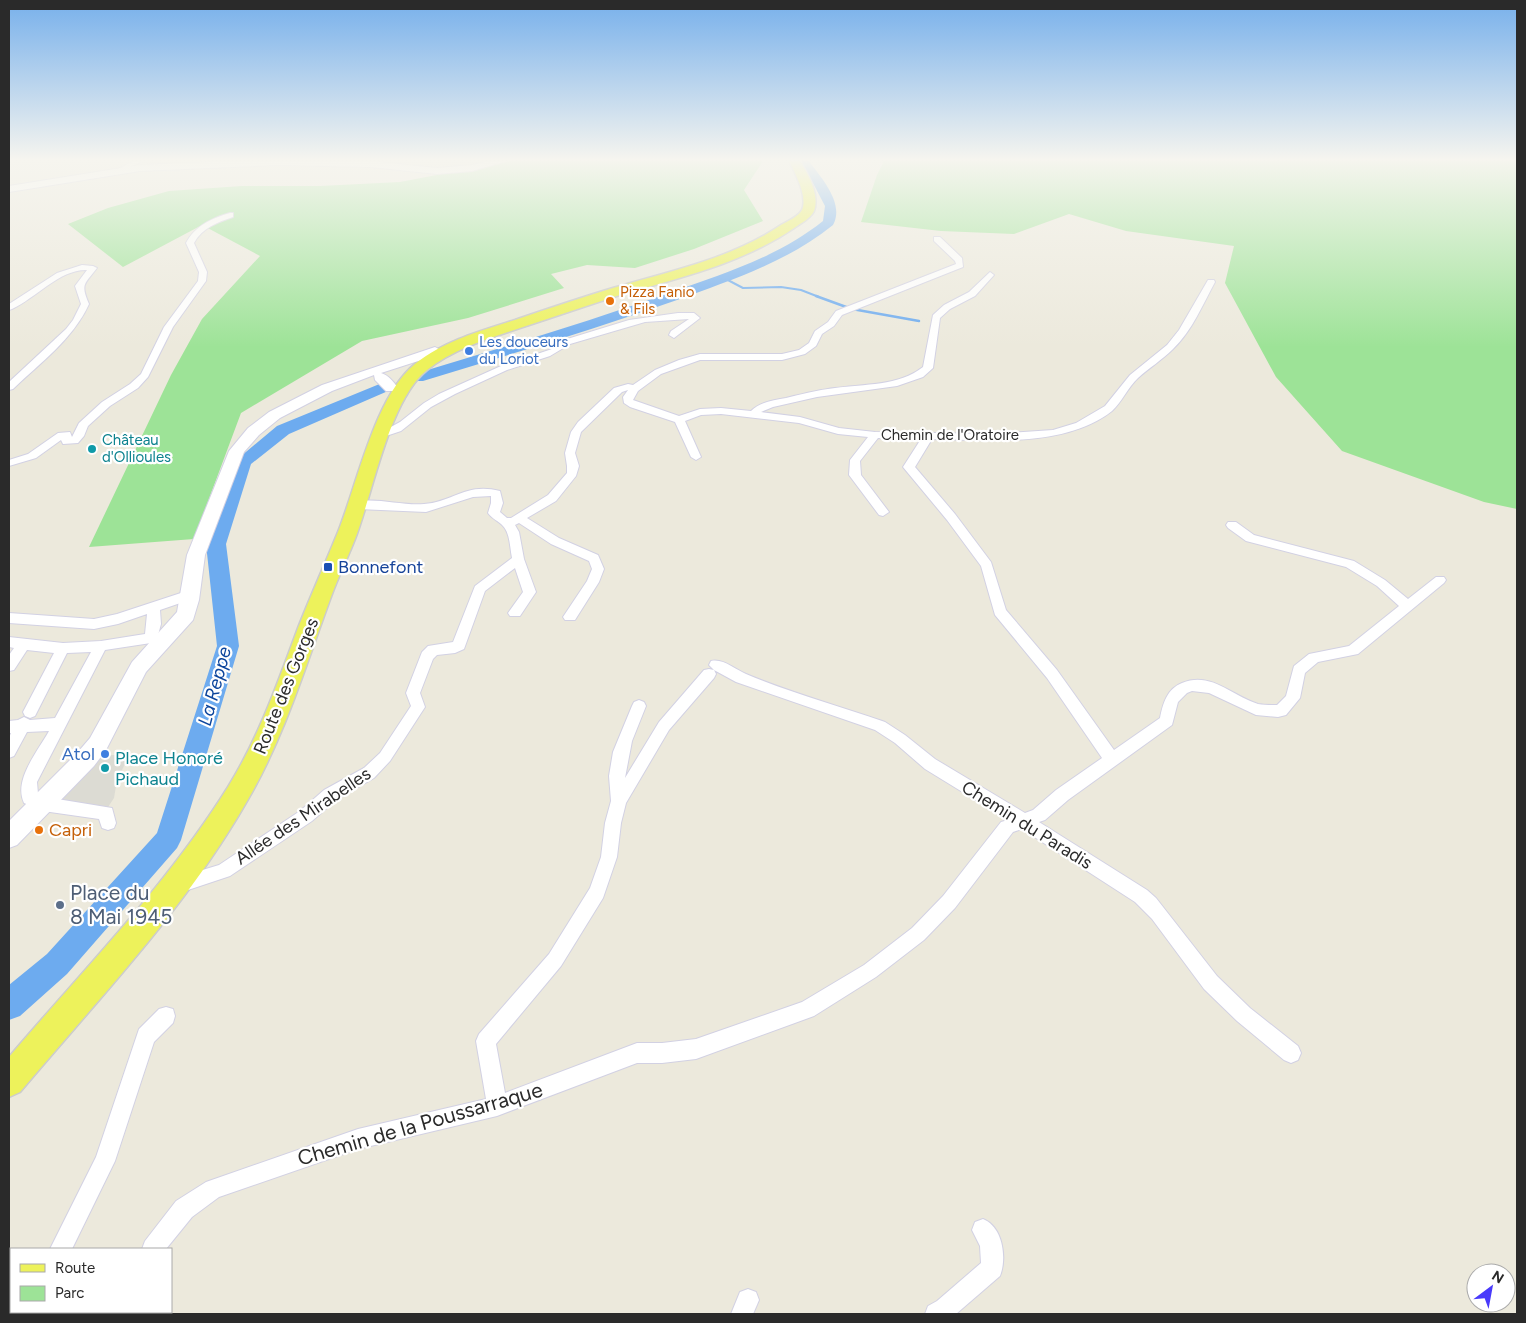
<svg xmlns="http://www.w3.org/2000/svg" width="1526" height="1323" font-family="Figtree,sans-serif">
  <style>
    .green { fill: #9de397 }
    .plaza { fill: #dcdbd3 }
    .lines { fill: none; stroke-linecap: round; stroke-linejoin: round }
    .stream-far1 { stroke: #6dabef; stroke-width: 2 }
    .stream { stroke: #6dabef; stroke-width: 2.5 }
    .river { fill: #6dabef; fill-rule: evenodd }
    .minor-casing { stroke: #d2d1e3; stroke-width: 2 }
    .tertiary-casing { stroke: #d2d1e3; stroke-width: 2 }
    .secondary-casing { stroke: #d2d1e3; stroke-width: 2 }
    .primary-casing { stroke: #ccc; stroke-width: 3 }
    .minor { fill: #fff; fill-rule: evenodd }
    .tertiary { fill: #fff; fill-rule: evenodd }
    .secondary { fill: #fff; fill-rule: evenodd }
    .primary { fill: #edf25b; fill-rule: evenodd }
    .food-dot { fill: #e8710a; stroke: #fff; stroke-width: 2 }
    .shop-dot { fill: #3f7fe0; stroke: #fff; stroke-width: 2 }
    .culture-dot { fill: #0f9aa8; stroke: #fff; stroke-width: 2 }
    .transit-dot { fill: #1a4fb4; stroke: #fff; stroke-width: 2 }
    .service-dot { fill: #5c6f8a; stroke: #fff; stroke-width: 2 }
    .labels { text-anchor: middle; stroke-width: 4.5; stroke-linejoin: round; paint-order: stroke }
    .far-food-label { font-size: 15px; fill: #c56008; stroke: #fff; text-anchor: start }
    .far-shop-label { font-size: 15px; fill: #366cbe; stroke: #fff; text-anchor: start }
    .far-street-label { font-size: 15px; fill: #2a2a2a; stroke: #fff }
    .far-culture-label { font-size: 15px; fill: #0d838f; stroke: #fff; text-anchor: start }
    .transit-label { font-size: 18px; fill: #164399; stroke: #fff; text-anchor: start }
    .street-label { font-size: 18px; fill: #2a2a2a; stroke: #fff }
    .shop-label { font-size: 18px; fill: #366cbe; stroke: #fff; text-anchor: end }
    .culture-label { font-size: 18px; fill: #0d838f; stroke: #fff; text-anchor: start }
    .food-label { font-size: 18px; fill: #c56008; stroke: #fff; text-anchor: start }
    .water-label { font-size: 19px; font-style: italic; fill: #0c459c; stroke: #fff }
    .near-service-label { font-size: 21px; fill: #4e5e75; stroke: #fff; text-anchor: start }
    .near-street-label { font-size: 21px; fill: #2a2a2a; stroke: #fff }
  </style>
  <rect width="100%" height="100%" fill="#ece9dc"/>
  <g class="green">
    <path d="M510,161H763L744,190L763,221L694,249L635,268L587,265L551,274L564,288L468,318L362,341L241,413L194,539L89,547L171,375L202,319L260,256L202,225L123,267L68,224L108,208L169,191L242,186H320L400,182Z"/>
    <path d="M884,161H1517V509L1484,502L1342,451L1276,377L1225,283L1234,246L1126,231L1069,214L1014,234L941,231L861,222L877,175Z"/>
  </g>
  <path class="plaza" d="M130,754L117,780L114,798L108,807L60,802L97,756Z"/>
  <g class="lines">
    <path class="stream-far1" d="M724,278L743,288L781,287L801,290L819,297"/>
    <g class="stream">
      <path d="M816,296L849,308"/>
      <path d="M852,309L919,321"/>
    </g>
    <g class="river">
      <path d="M798,161H809C821,178 845,203 833,225C787,262 732,280 677,300C593,330 508,355 423,381H411L409,378L411,375C498,349 584,323 669,293C723,274 778,257 823,221L825,206L814,185Z"/>
      <path d="M382,383L388,385L390,388L388,391L289,434L251,464L226,544L239,646L181,840L177,848L67,974L20,1016L9,1020V985L47,954L157,833L217,646L206,544L234,462L277,426Z"/>
    </g>
    <defs>
      <g id="minor">
        <path d="M133,161H143L122,171L117,170Z"/>
        <path d="M230,213H233V217C218,222 202,228 194,243L207,272L206,281L173,327L148,377L138,388L110,406L88,426L84,436L78,443L63,444L61,440L36,458L9,466V460L28,454L58,433L70,432L72,437L79,423L102,402L130,384L141,374L164,327L198,281L199,272L186,243C195,226 212,218 230,213Z"/>
        <path d="M934,237H940L962,258L963,267L842,315L834,326L822,334L816,346L805,354L782,360H700L661,374L638,391L633,400L679,416L700,409L721,408L751,411C760,402 774,400 786,398C802,394 818,390 835,388C864,384 899,386 923,367L933,315L944,305L969,292L990,272L994,275L975,296L950,309L940,318L933,368L923,377L897,386L817,397L773,407L761,412L800,417L839,428L875,432L996,434L1053,430L1076,423L1105,406L1130,375L1167,345L1179,330L1208,280H1214L1215,282C1203,304 1192,331 1173,349C1162,360 1149,368 1138,378C1128,387 1122,402 1112,411C1065,448 988,440 932,439L915,467L955,514L991,562L1006,610L1057,670L1114,750L1160,718C1163,703 1167,689 1182,683C1211,671 1232,696 1258,704C1264,705 1271,705 1277,705L1286,696L1294,666L1309,654L1349,646L1399,606L1377,586L1346,567L1246,541L1228,528L1226,525L1228,522H1236L1254,535L1354,561L1385,580L1408,599L1436,577H1444L1446,580L1444,583L1358,654L1318,662L1305,673L1300,698L1286,715L1278,717L1256,715L1209,693L1192,691L1187,693L1178,702L1172,725L1068,800L1045,820L1039,822L1147,890L1156,898L1217,976L1250,1008L1298,1046L1301,1053L1298,1060L1291,1063L1284,1060L1237,1021L1204,989L1152,919L1135,902L1022,829L1013,832L955,908L924,940L876,977L814,1016L696,1059L662,1063H637L497,1116L358,1149L219,1197L192,1217L166,1249H142L145,1241L176,1201L206,1182L358,1129L486,1099L476,1041L479,1034L549,954L590,888L601,857L605,823L611,801L609,776L613,752L632,706L634,702L639,700L644,702L646,706L632,741L625,778L659,722L704,670L709,669L714,670L709,665L711,661C723,658 736,670 746,674C791,693 839,706 885,722L905,735L935,759L1025,813L1033,810L1056,790L1102,758L1047,678L995,615L981,566L947,520L903,467L921,439L878,438L860,461L861,475L889,512L883,516L879,515L849,475L850,460L868,437L838,434L799,423L721,414L701,415L685,421L701,457L696,460L691,457L675,422L630,407L624,403L623,397L628,390L622,392L581,432L575,453L579,466L576,476L556,501L527,518L559,538L598,555L604,569L599,582L575,620H565L563,617L587,581L592,569L589,561L551,544L519,523L515,525L519,532L524,559L536,592L520,616H510L508,613L523,592L515,568L485,591L464,649L455,653L437,655L433,659L420,693L425,707L390,761L374,778L336,800L312,821L230,876L179,893L173,891L171,885L173,879L219,865L300,811L324,790L364,768L380,753L411,706L406,693L422,652L428,646L453,642L475,586L512,558C510,548 510,533 503,526C499,521 492,519 488,513L491,503V496L473,497L426,512L358,509L352,505L354,502C375,497 403,506 424,504C453,502 466,482 500,491L503,503L500,512L507,518H511L548,495L567,473V466L565,453L571,432L578,422L614,388L628,384L633,385L655,370L679,360L700,354H782L799,350L809,343L815,331L828,322L836,311L956,264L955,261L934,241ZM714,670L736,682L875,730L895,743L925,769L1008,820L1001,822L943,896L912,928L864,965L802,1002L696,1039L662,1043H637L505,1093L496,1044L561,966L603,898L617,857L621,823L626,803L669,730L714,678L716,674Z"/>
        <path d="M82,265L93,266L97,268C85,284 80,283 89,304C73,339 40,363 13,389L9,390V382L66,329L73,320L81,304L75,286L87,270C60,269 36,298 12,309L9,310V304L57,273Z"/>
        <path d="M678,313H694L700,318L674,338L669,335L671,331L689,319L645,322L570,344L550,356L507,370L455,394L431,407L401,431L383,437L378,434L400,422L424,403L439,394L501,366L552,349L564,340L629,320Z"/>
        <path d="M190,590L195,592L196,595L195,598L160,610L161,624L158,635L167,637L169,641L167,645L162,646L151,643L105,650L37,782L38,794L45,797L112,808L116,823L114,828L108,830L102,828L99,819L43,811L24,803C13,780 38,751 49,731L27,732L14,756L9,758V738L11,733H9V721L18,720L24,717L30,720L55,718L91,652L67,653L35,716L30,718L25,716L23,712L54,653L27,650L14,670L9,671V655L14,648L9,647V637L63,643L101,641L145,634L147,614L118,624L94,629L9,623V613L94,619L117,614Z"/>
        <path d="M166,1007L173,1009L175,1016L173,1023L154,1042L115,1161L72,1249H50L96,1157L139,1029L159,1009Z"/>
        <path d="M983,1219C1003,1227 1007,1258 1000,1276L956,1314H925L928,1306L937,1301L981,1263L980,1246L972,1230L975,1222Z"/>
        <path d="M748,1289L756,1292L759,1300L753,1314H731L740,1292Z"/>
        <path d="M19,1312H41L40,1314H18Z"/>
        <path d="M94,1312H117L116,1314H93Z"/>
      </g>
      <path id="tertiary" d="M232,161H370L437,168L472,165L489,161H506L472,171L437,174L370,167L278,165L140,171L9,192V186L140,165Z"/>
      <path id="secondary" d="M435,347L442,351L440,354L381,373C388,375 394,382 398,388L396,391H386L375,380L374,375L332,391L280,418L259,435L244,452L205,555L199,600L193,620L146,672L106,750L94,766L17,845L9,848V821L78,752L90,738L132,662L177,612L187,555L229,451L248,428L269,412L322,385Z"/>
      <path id="primary" d="M789,161H800C808,175 820,194 814,211C810,219 801,223 794,228C743,263 682,277 623,294C591,304 560,315 529,325C494,337 456,347 427,370C389,400 373,493 355,539C348,557 339,575 332,594C306,664 285,736 247,801C186,908 99,998 20,1092L9,1097V1057C84,969 167,885 228,787C259,737 278,682 298,628C311,595 325,564 338,532C357,485 375,396 415,364C444,341 480,331 515,320C547,309 580,298 613,288C670,271 731,259 781,225C788,221 798,217 802,210C808,196 795,173 789,161Z"/>
    </defs>
    <use href="#minor" class="minor-casing"/>
    <use href="#tertiary" class="tertiary-casing"/>
    <use href="#secondary" class="secondary-casing"/>
    <use href="#primary" class="primary-casing"/>
    <use href="#minor" class="minor"/>
    <use href="#tertiary" class="tertiary"/>
    <use href="#secondary" class="secondary"/>
    <use href="#primary" class="primary"/>
  </g>
  <linearGradient id="sky" x2="0" y2="1"><stop stop-color="#77b0eb"/><stop offset="0.46" stop-color="#f6f5ef"/><stop offset="1" stop-color="#f6f5ef" stop-opacity="0"/></linearGradient>
  <rect width="1526" height="347" fill="url(#sky)"/>
  <g class="food-dot">
    <circle cx="610" cy="301" r="5"/>
    <circle cx="39" cy="830" r="5"/>
  </g>
  <g class="shop-dot">
    <circle cx="469" cy="351" r="5"/>
    <circle cx="105" cy="754" r="5"/>
  </g>
  <g class="culture-dot">
    <circle cx="92" cy="449" r="5"/>
    <circle cx="105" cy="768" r="5"/>
  </g>
  <rect class="transit-dot" x="323" y="562" width="10" height="10" rx="2.5"/>
  <circle class="service-dot" cx="60" cy="905" r="5"/>
  <g class="labels">
    <g class="far-food-label">
      <text x="620" y="297">Pizza Fanio<tspan x="620" dy="17">&amp; Fils</tspan></text>
    </g>
    <g class="far-shop-label">
      <text x="479" y="347">Les douceurs<tspan x="479" dy="17">du Loriot</tspan></text>
    </g>
    <g class="far-street-label">
      <text x="950" y="440">Chemin de l'Oratoire</text>
    </g>
    <g class="far-culture-label">
      <text x="102" y="445">Château<tspan x="102" dy="17">d'Ollioules</tspan></text>
    </g>
    <g class="transit-label">
      <text x="338" y="573">Bonnefont</text>
    </g>
    <g class="street-label">
      <text transform="translate(286 686) rotate(-68)" y="6">Route des Gorges</text>
      <text transform="translate(303 816) rotate(-34)" y="6">Allée des Mirabelles</text>
      <text transform="translate(1027 825) rotate(32)" y="6">Chemin du Paradis</text>
    </g>
    <g class="shop-label">
      <text x="95" y="760">Atol</text>
    </g>
    <g class="culture-label">
      <text x="115" y="764">Place Honoré<tspan x="115" dy="21">Pichaud</tspan></text>
    </g>
    <g class="food-label">
      <text x="49" y="836">Capri</text>
    </g>
    <g class="water-label">
      <text transform="translate(214 686) rotate(-75)" y="7">La Reppe</text>
    </g>
    <g class="near-service-label">
      <text x="70" y="900">Place du<tspan x="70" dy="24">8 Mai 1945</tspan></text>
    </g>
    <g class="near-street-label">
      <text transform="translate(420 1124) rotate(-16)" y="7">Chemin de la Poussarraque</text>
    </g>
  </g>
  <rect width="1526" height="1323" fill="none" stroke="#2a2a2a" stroke-width="20"/>
  <rect x="10" y="1248" width="162" height="65" fill="#ffffff" stroke="#aaaaaa"/>
  <rect x="20" y="1264" width="25" height="8" fill="#edf25b" stroke="#aaaaaa"/>
  <text x="55" y="1273" font-size="15" fill="#2a2a2a">Route</text>
  <rect x="20" y="1286" width="25" height="15" fill="#9de397" stroke="#aaaaaa"/>
  <text x="55" y="1298" font-size="15" fill="#2a2a2a">Parc</text>
  <g transform="translate(1491 1288) rotate(32)"><circle r="24" fill="#ffffff" stroke="#aaaaaa"/>
  <path d="M0-4L9 19L0 12L-9 19Z" fill="#493afb"/>
  <text y="-8" font-size="14" font-weight="bold" text-anchor="middle" fill="#2a2a2a">N</text>
  </g>
</svg>
